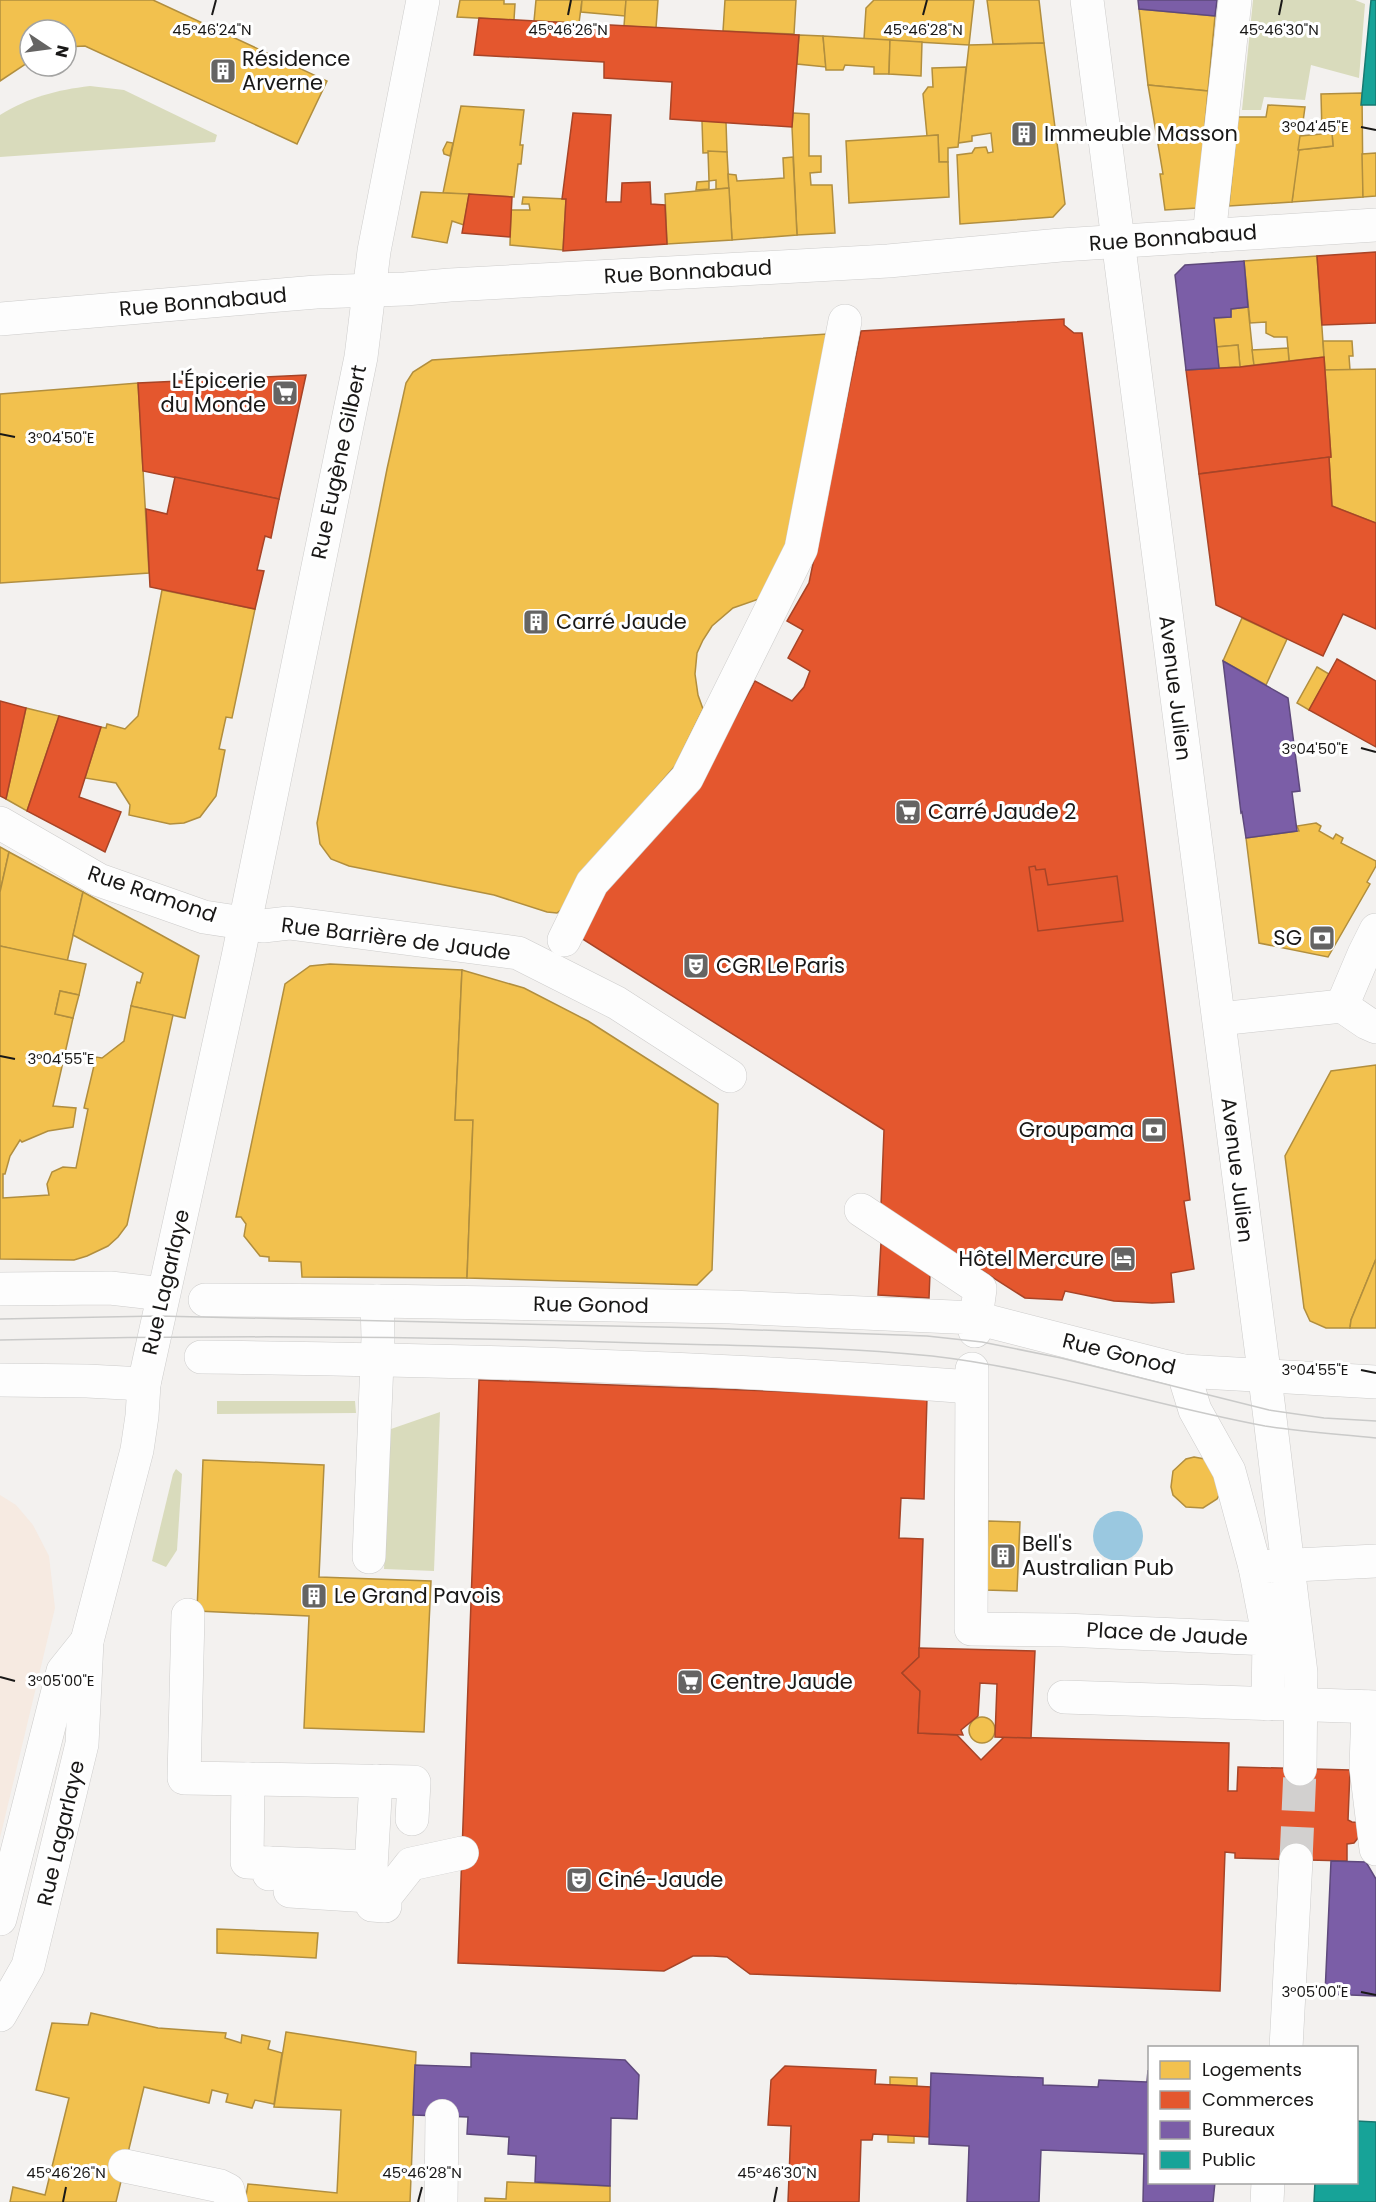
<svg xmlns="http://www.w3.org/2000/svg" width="1376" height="2202" font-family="Poppins,sans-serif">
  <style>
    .education { fill: #f6eae1 }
    .green { fill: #d9dbbc }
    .water { fill: #9ac8e0 }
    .homes { fill: #f2c14e; stroke: #b18e3e; stroke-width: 1.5 }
    .shops { fill: #e4572e; stroke: #a74427; stroke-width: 1.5 }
    .offices { fill: #7b5ea7; stroke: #5e497c; stroke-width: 1.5 }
    .public { fill: #17a398; stroke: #187971; stroke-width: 1.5 }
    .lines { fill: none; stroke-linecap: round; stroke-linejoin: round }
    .minor-tunnel { stroke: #d2d0cf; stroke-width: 33; stroke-dasharray: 33 16; stroke-linecap: butt }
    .minor-casing { stroke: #cdcccb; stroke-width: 34 }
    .major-casing { stroke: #cdcccb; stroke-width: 34 }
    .minor { stroke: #fdfdfd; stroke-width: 33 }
    .major { stroke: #fdfdfd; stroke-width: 33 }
    .tram { stroke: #cacac9; stroke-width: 1.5 }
    .ticks { fill: none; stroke: #191817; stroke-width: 2 }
    .labels { text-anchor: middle; stroke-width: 6; stroke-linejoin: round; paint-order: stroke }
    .poi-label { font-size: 21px; fill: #191817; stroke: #fff; text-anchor: start }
    .street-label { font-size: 21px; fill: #191817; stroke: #fff }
    .ticks-label { font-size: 15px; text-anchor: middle; fill: #191817; stroke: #fff; stroke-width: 6; stroke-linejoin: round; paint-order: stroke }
  </style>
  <rect width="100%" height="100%" fill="#f3f1ef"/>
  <path class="education" d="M0,1495L16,1505L33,1525L49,1556L55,1608L0,1838Z"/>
  <g class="green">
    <path d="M1253,0H1355L1365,4L1359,78L1311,65L1305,100L1264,97L1261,110H1242Z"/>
    <path d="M90,86L124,90L217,135L215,142L0,157V115C29,97 57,90 90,86Z"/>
    <path d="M217,1401H355L356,1413L217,1414Z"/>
    <path d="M440,1412L434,1571L384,1569L391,1429Z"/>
    <path d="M176,1469L182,1474L177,1550L166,1567L152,1561L173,1474Z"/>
  </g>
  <circle class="water" cx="1118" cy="1536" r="25"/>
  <g class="homes">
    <path d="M0,0H153L327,81L297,144L85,46L66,47V30H30V61L0,81Z"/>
    <path d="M460,0H504V4H515L514,20L457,17Z"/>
    <path d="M536,0H582L579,23L534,21Z"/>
    <path d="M582,0H626L625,16L581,12Z"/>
    <path d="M626,0H658L656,28L624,26Z"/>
    <path d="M725,0H796L794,34L723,31Z"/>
    <path d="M874,0H974L969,45L864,39L866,8Z"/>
    <path d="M987,0H1039L1044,43L993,44Z"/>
    <path d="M1139,9L1215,16L1208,91L1148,85Z"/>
    <path d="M799,35L823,36L826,67L797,64Z"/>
    <path d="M823,36L890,40L889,74H874V67L845,65L843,70H826Z"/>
    <path d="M890,40L922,42L921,76L889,74Z"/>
    <path d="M1044,43L1065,204L1053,217L960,224L957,155L972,153L975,148L986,147L988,153L993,152L991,133L972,136V141L958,143L969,45Z"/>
    <path d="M966,67L958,147L948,148V162H939L938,135L927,136L923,94L928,87H933L932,68Z"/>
    <path d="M1148,85L1208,91L1197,208L1165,210L1160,174H1163Z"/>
    <path d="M1362,93L1363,197L1292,202L1298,150L1333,146L1332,133L1322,134L1321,94Z"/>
    <path d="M1268,105L1305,107L1292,202L1229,206L1238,117H1266Z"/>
    <path d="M461,106L524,110L520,145H523L521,164H518L514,197L443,193Z"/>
    <path d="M793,113L809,114V156H821V172L810,173L811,185H832L835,233L797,235L792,127Z"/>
    <path d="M702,121L726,122L727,152L703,153Z"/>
    <path d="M1332,133L1333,146L1298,150L1300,136Z"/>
    <path d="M938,135L939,162H948L949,197L849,203L846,141Z"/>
    <path d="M447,142L453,143L450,156L444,154L443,150Z"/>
    <path d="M708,151L727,152L729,188L716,189V180L709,181Z"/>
    <path d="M1376,153V196L1363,197L1362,154Z"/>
    <path d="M793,157L797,235L732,240L728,174L736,175L737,181L784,178L783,158Z"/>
    <path d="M709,181V189L696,190L697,182Z"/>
    <path d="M729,188L732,240L667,244L665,194Z"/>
    <path d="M421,192L469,194L464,225L452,221L447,243L412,237Z"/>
    <path d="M523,197L566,199L563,250L510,245L511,210H530L529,204H522Z"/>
    <path d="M1317,256L1324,357L1289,361L1287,337H1274L1266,333V322L1250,323L1244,261Z"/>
    <path d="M1248,307L1254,365L1240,367L1238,345L1216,347L1214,318L1231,317V309Z"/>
    <path d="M827,334L787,543L759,599L733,608L712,626L703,640L697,653L695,674L698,695L703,709L675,766L624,825L562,909L557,913L547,912L494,895L349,866L331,859L320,844L317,823L387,469L406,383L413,372L432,360Z"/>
    <path d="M1323,341H1352L1353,356H1349L1350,370H1325Z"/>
    <path d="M1238,345L1240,367L1219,368L1216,347Z"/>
    <path d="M1288,348L1289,361L1254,365L1252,350Z"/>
    <path d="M1376,369V523L1332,506L1329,457H1331L1325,370Z"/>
    <path d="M138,383L149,573L0,583V394Z"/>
    <path d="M162,590L255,609L232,718L226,717L219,749L225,750L216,796L200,817L184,823L170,824L129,815L130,805L116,783L85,778L101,727L106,728L107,724L125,729L138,716Z"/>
    <path d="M1242,618L1287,639L1266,685L1223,661Z"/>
    <path d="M1317,667L1329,674L1309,710L1297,703Z"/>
    <path d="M26,708L59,716L27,811L6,799Z"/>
    <path d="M1316,823L1321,826L1319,831L1333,839L1336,834L1343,838L1341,843L1376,861V866L1367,882L1370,884L1328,957L1259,943L1246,838L1299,831L1297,826Z"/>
    <path d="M0,847L9,852L0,892Z"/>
    <path d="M9,852L83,892L67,962L0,946V892Z"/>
    <path d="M83,892L199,956L185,1018L131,1006L137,982L140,983L143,973L73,935Z"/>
    <path d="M0,946L86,964L79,995L60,991L55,1014L73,1018L53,1106L76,1108L73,1127L48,1131L22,1142L20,1140L10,1156L5,1174H3V1198L49,1195L47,1184L52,1172L63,1167L76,1168L88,1109L84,1108L96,1057L102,1058L124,1041L131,1006L173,1015L127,1225L118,1237L108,1246L87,1256L74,1260L0,1259Z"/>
    <path d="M330,964L462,970L455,1120H473L467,1278L302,1277L301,1262L269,1261V1257L260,1256L244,1236L246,1224L241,1217H236L285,984L310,966Z"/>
    <path d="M462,970L524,988L588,1021L718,1104L712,1270L697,1285L467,1278L473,1120H455Z"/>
    <path d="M60,991L79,995L73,1018L55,1014Z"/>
    <path d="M1376,1065V1259L1351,1320L1350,1328H1326L1310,1321L1304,1308L1285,1156L1331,1071Z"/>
    <path d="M1376,1259V1328H1350L1351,1320Z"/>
    <path d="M1194,1457L1210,1460L1221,1491L1217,1499L1203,1508L1186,1507L1173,1495L1171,1487L1173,1471L1186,1459Z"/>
    <path d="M203,1460L324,1465L319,1577L431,1581L424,1732L304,1728L309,1616L197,1611Z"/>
    <path d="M988,1521L1020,1522L1017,1591L986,1590Z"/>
    <circle cx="982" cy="1730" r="13"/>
    <path d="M217,1929L318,1933L316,1958L217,1953Z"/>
    <path d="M91,2013L158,2028L226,2033L225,2038L241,2043L242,2035L270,2041L268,2049L282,2053L274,2104L255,2100L252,2108L226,2102L228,2094L212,2090L209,2103L144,2087L116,2202H10L13,2187L45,2195L69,2098L36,2090L52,2023L88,2025Z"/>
    <path d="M286,2032L416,2052L410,2202H245L248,2184L337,2193L341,2110L274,2107Z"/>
    <path d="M890,2077L917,2078V2086L890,2085Z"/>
    <path d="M888,2134L914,2135V2143L888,2142Z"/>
    <path d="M507,2182L610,2186V2202H485V2198L506,2199Z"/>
  </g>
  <g class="shops">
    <path d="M479,18L799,35L792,127L670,119L672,82L604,78V62L474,55Z"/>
    <path d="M573,113L611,115L606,202H621L622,183L650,182L651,204L665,205L667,244L563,251L566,199H562Z"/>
    <path d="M469,194L512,197L510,237L462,233Z"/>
    <path d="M1376,252V323L1322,325L1317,256Z"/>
    <path d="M1064,319V325L1074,333H1082L1190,1200L1184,1201L1194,1269L1171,1273L1174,1302L1152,1303L1114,1301L1065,1291L1062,1300L1025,1298L881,1206L884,1130L581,938L602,896L701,781L755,681L792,701L804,687L810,671L788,658L803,630L787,621L809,583L861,331Z"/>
    <path d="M1324,357L1331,457L1199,474L1186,370L1240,367Z"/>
    <path d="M306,375L279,499L143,471L138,383Z"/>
    <path d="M1329,457L1332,506L1376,523V629L1343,614L1323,656L1216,605L1199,474Z"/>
    <path d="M175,477L279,499L271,538L265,536L257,570L264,571L255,609L150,587L146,509L167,514Z"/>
    <path d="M1337,659L1376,681V747L1309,710Z"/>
    <path d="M0,701L26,708L6,799L0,796Z"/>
    <path d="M59,716L101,727L79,797L121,812L105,852L27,811Z"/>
    <path d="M1035,866L1036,870L1045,869L1048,885L1117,876L1123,921L1038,931L1029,867Z"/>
    <path d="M881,1243L930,1273L929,1298L878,1295Z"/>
    <path d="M479,1380L927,1397L924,1499L901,1498L899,1538L923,1539L919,1657L902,1673L920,1691L918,1733L957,1735L981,1760L1004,1737L1229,1743L1228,1791H1237L1238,1767L1350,1770L1348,1820L1352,1822L1362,1823V1833L1354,1843L1347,1844V1861L1235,1858V1853L1225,1852L1220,1991L750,1974L727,1957L713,1956H693L664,1971L458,1963Z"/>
    <path d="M919,1648L1035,1651L1031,1738L995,1737L997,1684L980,1683L978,1716L961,1730L963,1735L918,1733L920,1691L902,1673L919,1657Z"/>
    <path d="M785,2066L876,2070L875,2084L931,2087L929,2137L873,2134L872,2140H861L859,2202H788L791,2126L768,2125L771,2080Z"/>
  </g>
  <g class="offices">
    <path d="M1138,0H1217L1215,16L1139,9Z"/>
    <path d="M1244,261L1248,307L1231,309V317L1214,318L1219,368L1186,370L1175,275L1185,265Z"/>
    <path d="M1223,661L1288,698L1300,791L1292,792L1297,831L1246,838L1242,812L1241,813Z"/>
    <path d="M1331,1861L1366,1862L1376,1879V1996L1325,1994Z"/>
    <path d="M471,2053L625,2060L639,2075L637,2119L611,2118L610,2186L535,2182L536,2156L508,2154L509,2137L467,2134L468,2117L413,2115L415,2065L471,2067Z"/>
    <path d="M1148,2070L1150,2182H1215L1213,2202H1143L1144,2154L1041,2150L1039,2202H967L969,2146L929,2144L931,2073L1043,2078V2085L1098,2087L1099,2080L1147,2082Z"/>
  </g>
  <g class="public">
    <path d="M1371,0H1376V105H1361Z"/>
    <path d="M1356,2121L1376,2122V2202H1314L1315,2182H1356Z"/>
  </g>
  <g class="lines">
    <path class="minor-tunnel" d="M1296,1860L1300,1769"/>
    <defs>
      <g id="minor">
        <path d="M1087,0L1269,1410L1301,1673L1300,1769"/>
        <path d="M1209,236L1235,0"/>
        <path d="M0,823L99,880L204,917L263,926L289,923L518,953L617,1003L730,1076"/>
        <path d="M564,940L592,883L687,778L801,549L845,321"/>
        <path d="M1342,1006L1364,954L1376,930"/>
        <path d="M1219,1019L1342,1006L1367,1023L1376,1027"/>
        <path d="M861,1210L980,1289L976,1318L1183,1371L1376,1382"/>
        <path d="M205,1300L377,1301L730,1307L976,1318L975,1331"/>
        <path d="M201,1357C458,1360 715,1367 971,1387"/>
        <path d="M972,1369L971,1629L1064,1630L1269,1639L1268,1704"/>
        <path d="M1183,1371L1195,1410L1229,1471L1255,1567"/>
        <path d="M369,1557L378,1338L377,1301"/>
        <path d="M188,1615L184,1778L248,1779L247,1862L269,1863V1874"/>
        <path d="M1269,1639L1255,1567L1376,1561"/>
        <path d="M1064,1697L1376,1707"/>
        <path d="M1368,1707L1366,1768L1376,1849"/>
        <path d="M248,1779L414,1782L412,1819"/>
        <path d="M269,1863L371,1867L370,1884L291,1881L290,1891L385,1897"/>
        <path d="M371,1867L376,1781"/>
        <path d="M372,1905L385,1906V1897L411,1864L462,1853"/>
        <path d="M1286,2048L1296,1860"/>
        <path d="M125,2166L220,2186L228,2190L231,2202"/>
        <path d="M441,2202L442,2116"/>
        <path d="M1267,2202L1268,2182"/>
      </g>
      <g id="major">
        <path d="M0,319L316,292L405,289L450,285L888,261L1061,245L1376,225"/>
        <path d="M0,1289L110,1288L163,1294"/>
        <path d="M0,1380L87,1381L144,1384"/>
        <path d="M0,1919L63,1671L87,1641"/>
        <path d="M0,2015L28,1966L82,1744L87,1641L137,1450L142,1416L144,1384L238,957L361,357L374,251L423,0"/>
      </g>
    </defs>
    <use href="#minor" class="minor-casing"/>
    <use href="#major" class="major-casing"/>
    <use href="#minor" class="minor"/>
    <use href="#major" class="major"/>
    <g class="tram">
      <path d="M0,1319L158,1316L705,1328L927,1336L982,1342L1061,1358L1269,1410L1324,1418L1376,1421"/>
      <path d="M0,1340C213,1335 427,1336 640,1343C737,1346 835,1346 932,1356C1045,1369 1153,1405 1265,1426C1302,1432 1339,1434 1376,1438"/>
    </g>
  </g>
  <path class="ticks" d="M212,15L216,0M568,15L571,0M923,15L927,0M1279,15L1282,0M1361,127L1376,130M0,434L15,437M1361,748L1376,752M0,1056L15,1059M1361,1370L1376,1373M0,1677L15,1681M1361,1992L1376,1995M63,2202L66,2187M418,2202L422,2187M774,2202L777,2187"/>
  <defs>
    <symbol id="building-square" viewBox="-11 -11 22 22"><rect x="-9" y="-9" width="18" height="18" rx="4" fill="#656463" stroke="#fff"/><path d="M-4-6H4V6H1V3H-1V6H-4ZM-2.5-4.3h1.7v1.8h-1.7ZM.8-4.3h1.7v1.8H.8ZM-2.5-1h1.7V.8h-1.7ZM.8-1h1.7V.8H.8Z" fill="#fff"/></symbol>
    <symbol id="supermarket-square" viewBox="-11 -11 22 22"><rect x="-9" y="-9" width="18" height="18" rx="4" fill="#656463" stroke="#fff"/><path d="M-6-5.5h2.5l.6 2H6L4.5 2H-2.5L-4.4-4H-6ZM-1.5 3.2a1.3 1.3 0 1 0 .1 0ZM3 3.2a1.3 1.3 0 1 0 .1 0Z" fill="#fff"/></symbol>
    <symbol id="bank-square" viewBox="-11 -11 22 22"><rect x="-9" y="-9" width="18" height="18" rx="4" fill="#656463" stroke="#fff"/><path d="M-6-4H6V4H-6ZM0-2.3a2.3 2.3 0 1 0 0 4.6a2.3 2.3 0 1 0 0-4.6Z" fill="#fff"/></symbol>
    <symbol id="theatre-square" viewBox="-11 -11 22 22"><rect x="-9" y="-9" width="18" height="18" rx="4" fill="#656463" stroke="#fff"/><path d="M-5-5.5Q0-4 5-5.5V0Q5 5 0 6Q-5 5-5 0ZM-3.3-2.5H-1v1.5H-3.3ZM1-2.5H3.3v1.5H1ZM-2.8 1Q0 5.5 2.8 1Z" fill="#fff"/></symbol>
    <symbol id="hotel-square" viewBox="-11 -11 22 22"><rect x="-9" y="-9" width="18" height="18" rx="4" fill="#656463" stroke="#fff"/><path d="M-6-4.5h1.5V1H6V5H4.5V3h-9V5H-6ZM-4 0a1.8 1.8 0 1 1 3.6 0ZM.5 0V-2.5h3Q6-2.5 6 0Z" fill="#fff"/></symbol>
  </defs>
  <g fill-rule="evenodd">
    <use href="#building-square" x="208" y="56" width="30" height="30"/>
    <use href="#building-square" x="1009" y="119" width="30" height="30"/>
    <use href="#supermarket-square" x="270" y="378" width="30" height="30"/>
    <use href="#building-square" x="521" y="607" width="30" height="30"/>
    <use href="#supermarket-square" x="893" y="797" width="30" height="30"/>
    <use href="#bank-square" x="1307" y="923" width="30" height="30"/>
    <use href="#theatre-square" x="681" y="951" width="30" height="30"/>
    <use href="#bank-square" x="1139" y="1115" width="30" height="30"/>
    <use href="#hotel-square" x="1108" y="1244" width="30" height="30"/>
    <use href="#building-square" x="988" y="1541" width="30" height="30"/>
    <use href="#building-square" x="299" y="1581" width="30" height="30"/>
    <use href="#supermarket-square" x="675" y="1667" width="30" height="30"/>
    <use href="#theatre-square" x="564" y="1865" width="30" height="30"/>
  </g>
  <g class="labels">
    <g class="poi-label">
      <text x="242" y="66">Résidence<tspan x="242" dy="24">Arverne</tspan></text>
      <text x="1044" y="141">Immeuble Masson</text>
      <text x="266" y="388" text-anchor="end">L'Épicerie<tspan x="266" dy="24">du Monde</tspan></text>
      <text x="556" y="629">Carré Jaude</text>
      <text x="928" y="819">Carré Jaude 2</text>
      <text x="1302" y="945" text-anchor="end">SG</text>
      <text x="716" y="973">CGR Le Paris</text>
      <text x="1134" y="1137" text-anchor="end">Groupama</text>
      <text x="1104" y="1266" text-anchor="end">Hôtel Mercure</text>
      <text x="1022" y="1551">Bell's<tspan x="1022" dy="24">Australian Pub</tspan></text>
      <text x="334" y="1603">Le Grand Pavois</text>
      <text x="710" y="1689">Centre Jaude</text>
      <text x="598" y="1887">Ciné-Jaude</text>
    </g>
    <g class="street-label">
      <text transform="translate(1173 238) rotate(-4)" y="7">Rue Bonnabaud</text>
      <text transform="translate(688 272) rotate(-3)" y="7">Rue Bonnabaud</text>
      <text transform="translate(203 302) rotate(-5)" y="7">Rue Bonnabaud</text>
      <text transform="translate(339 462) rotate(-78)" y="7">Rue Eugène Gilbert</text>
      <text transform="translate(1175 688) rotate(83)" y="7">Avenue Julien</text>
      <text transform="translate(152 894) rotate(19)" y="7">Rue Ramond</text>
      <text transform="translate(396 939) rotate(7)" y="7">Rue Barrière de Jaude</text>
      <text transform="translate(1237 1170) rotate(83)" y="7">Avenue Julien</text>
      <text transform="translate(166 1282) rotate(-77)" y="7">Rue Lagarlaye</text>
      <text transform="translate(591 1305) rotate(1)" y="7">Rue Gonod</text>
      <text transform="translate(1119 1354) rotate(14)" y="7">Rue Gonod</text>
      <text transform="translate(1167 1634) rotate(3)" y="7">Place de Jaude</text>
      <text transform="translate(61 1833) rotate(-77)" y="7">Rue Lagarlaye</text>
    </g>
  </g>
  <g class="ticks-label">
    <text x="212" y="35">45°46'24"N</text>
    <text x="568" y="35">45°46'26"N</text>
    <text x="923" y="35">45°46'28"N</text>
    <text x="1279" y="35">45°46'30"N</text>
    <text x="1315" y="132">3°04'45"E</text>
    <text x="61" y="443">3°04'50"E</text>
    <text x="1315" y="754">3°04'50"E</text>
    <text x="61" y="1064">3°04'55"E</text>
    <text x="1315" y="1375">3°04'55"E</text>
    <text x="61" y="1686">3°05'00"E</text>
    <text x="1315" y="1997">3°05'00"E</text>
    <text x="66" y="2178">45°46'26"N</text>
    <text x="422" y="2178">45°46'28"N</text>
    <text x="777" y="2178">45°46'30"N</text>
  </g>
  <rect x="1148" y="2046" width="210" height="138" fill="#ffffff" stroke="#a3a3a2" stroke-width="1.5"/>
  <rect x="1160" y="2061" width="30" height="18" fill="#f2c14e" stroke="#a3a3a2" stroke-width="1.5"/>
  <text x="1202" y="2076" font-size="18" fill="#191817">Logements</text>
  <rect x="1160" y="2091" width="30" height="18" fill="#e4572e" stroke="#a3a3a2" stroke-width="1.5"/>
  <text x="1202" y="2106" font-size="18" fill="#191817">Commerces</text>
  <rect x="1160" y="2121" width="30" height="18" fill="#7b5ea7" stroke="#a3a3a2" stroke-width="1.5"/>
  <text x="1202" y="2136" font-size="18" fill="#191817">Bureaux</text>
  <rect x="1160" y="2151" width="30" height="18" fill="#17a398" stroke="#a3a3a2" stroke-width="1.5"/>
  <text x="1202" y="2166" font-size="18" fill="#191817">Public</text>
  <g transform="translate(48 48) rotate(103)"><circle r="28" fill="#ffffff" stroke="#a3a3a2" stroke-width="1.5"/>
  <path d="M0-4.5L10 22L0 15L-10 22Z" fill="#656463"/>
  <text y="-9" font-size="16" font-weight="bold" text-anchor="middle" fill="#191817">N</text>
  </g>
</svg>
